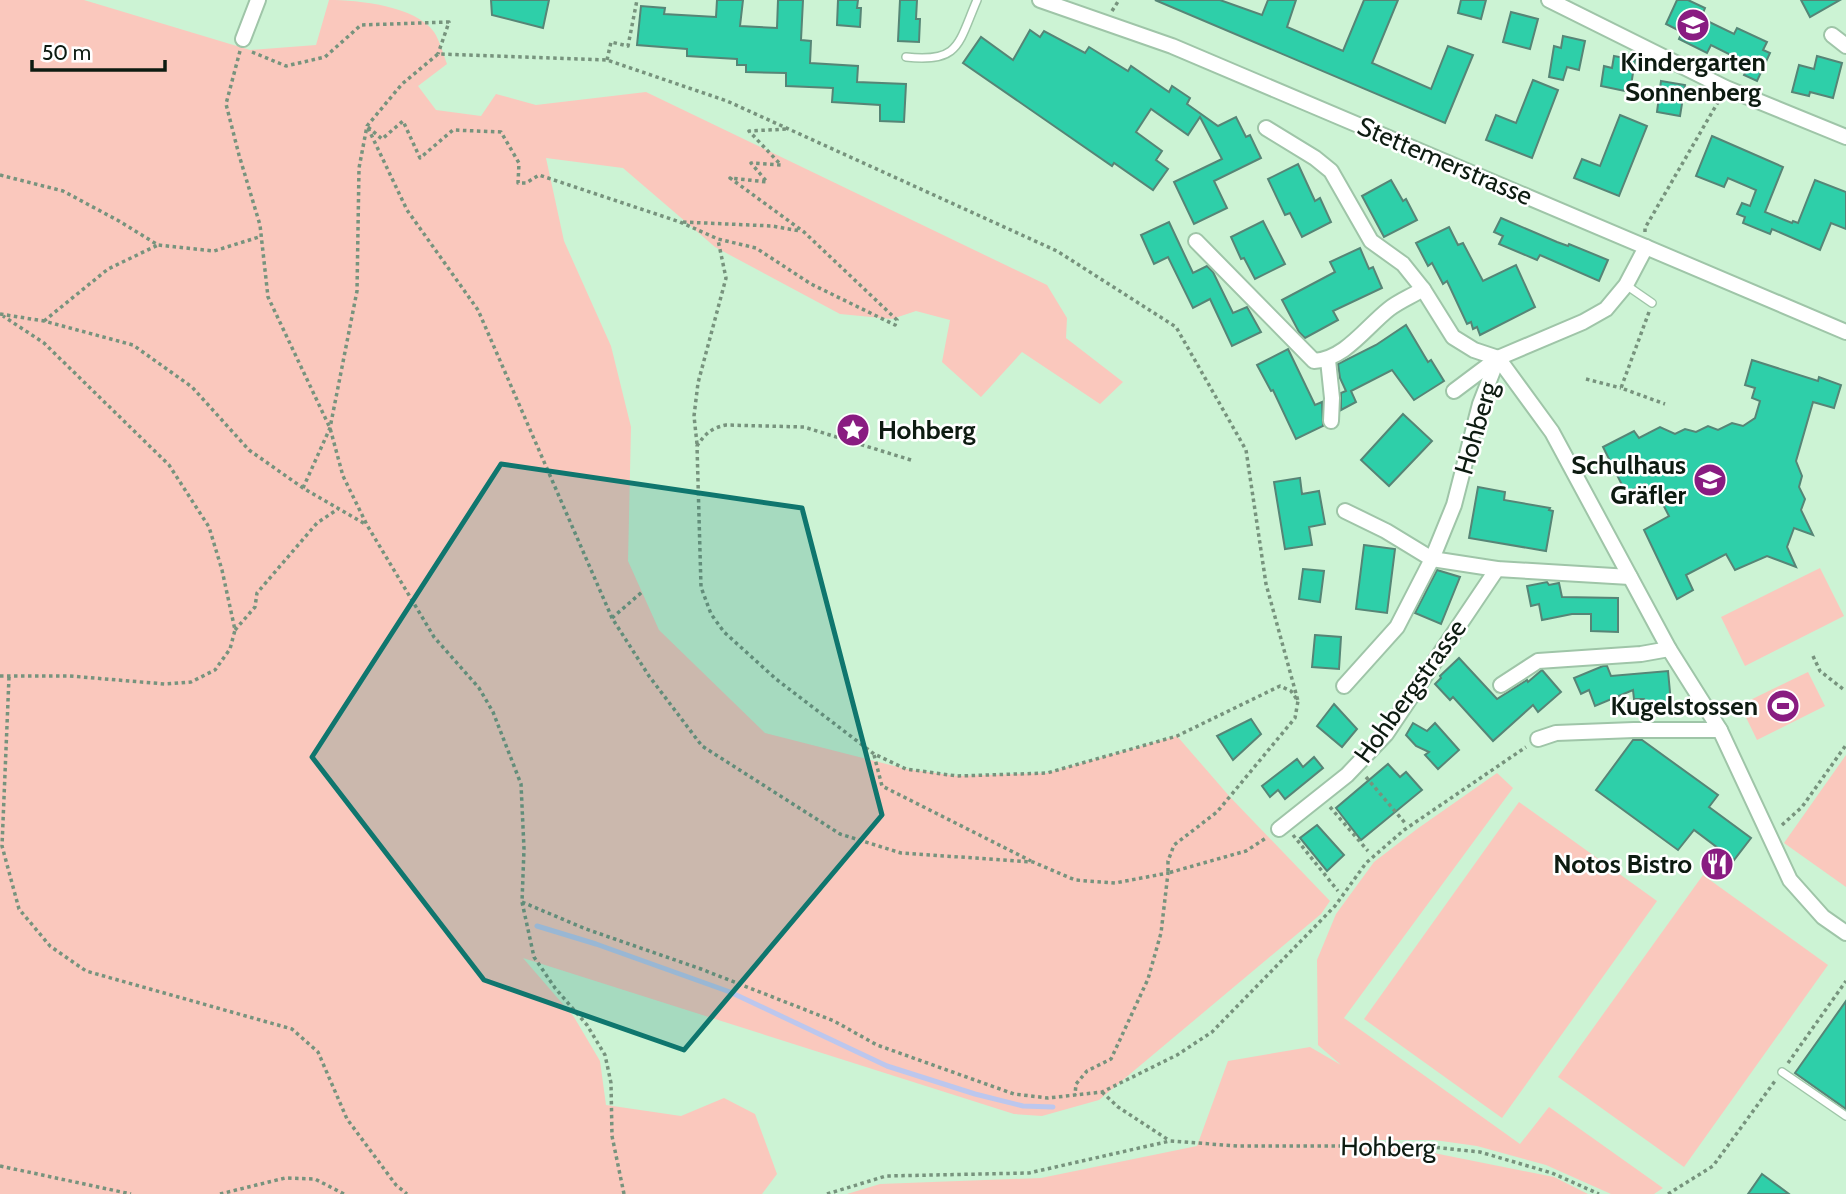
<svg xmlns="http://www.w3.org/2000/svg" width="1846" height="1194" font-family="Cabin,sans-serif">
  <style>
    .green { fill: #fac8bd }
    .lines { fill: none; stroke-linecap: round; stroke-linejoin: round }
    .stream { stroke: #bcc7ee; stroke-width: 5 }
    .building { fill: #2ecfa9; stroke: #568576; stroke-width: 2 }
    .service-casing { stroke: #9fc5a8; stroke-width: 10 }
    .minor-casing { stroke: #9fc5a8; stroke-width: 18 }
    .path { stroke: #77937d; stroke-width: 3.5; stroke-dasharray: 3.5 3.5; stroke-linecap: butt }
    .service { stroke: #fff; stroke-width: 7 }
    .minor { stroke: #fff; stroke-width: 14 }
    .marked { fill: #0f766e; fill-opacity: 0.2; stroke: #0f766e; stroke-width: 5; stroke-linejoin: round }
    .labels { text-anchor: middle; stroke-width: 5; stroke-linejoin: round; paint-order: stroke }
    .poi-label { font-size: 26px; font-weight: bold; fill: #0d1b11; stroke: #fff; text-anchor: end }
    .street-label { font-size: 26px; fill: #0d1b11; stroke: #fff }
  </style>
  <rect width="100%" height="100%" fill="#ccf3d4"/>
  <g class="green">
    <path d="M0,0H84L250,50L316,45L329,0C358,0 416,6 434,32C440,41 443,54 447,64L418,86L436,110L481,116L496,94L536,105L646,92L1047,285L1067,318L1066,338L1123,382L1100,404L1022,352L981,397L942,362L950,320L916,311L892,319L840,314L715,247L623,168L546,158L564,241L611,346L631,427L628,561L659,630L765,733L906,769L957,776L1047,773L1177,736L1230,797L1330,901L1321,914L1099,1100L1042,1116L1014,1114L523,958L574,1017L600,1061L606,1105L681,1116L724,1098L755,1114L777,1174L762,1194H0Z"/>
    <path d="M1820,568L1844,616L1745,666L1721,617Z"/>
    <path d="M1808,672L1825,706L1757,740L1740,705Z"/>
    <path d="M1846,755V887L1784,843Z"/>
    <path d="M1497,773L1513,788L1344,1018L1520,1144L1549,1107L1663,1188L1654,1194H1611L1546,1165L1477,1146L1434,1140H1369L1554,1177L1588,1194H847L880,1184L1041,1178L1197,1146L1228,1061L1310,1047L1341,1065L1318,1045L1317,960L1336,914L1374,862L1417,829Z"/>
    <path d="M1519,802L1657,901L1502,1118L1364,1019Z"/>
    <path d="M1703,875L1828,965L1684,1167L1558,1077Z"/>
  </g>
  <g class="lines">
    <path class="stream" d="M537,926L596,944L730,992L887,1066L975,1094L1023,1106L1053,1107"/>
  </g>
  <g class="building">
    <path d="M491,0H549L543,28L492,15Z"/>
    <path d="M717,0H743L740,26L777,28L778,0H803L801,40L811,41L810,63L858,66L857,82L906,84L904,122L880,121V105L832,102L833,88L786,86V73L746,72V65H737V59L687,56V49L637,45L641,6L665,8L664,14L716,17Z"/>
    <path d="M838,0H858L857,8H861L860,27L837,25Z"/>
    <path d="M900,0H917L916,19H920L919,42L898,41Z"/>
    <path d="M1155,0H1220L1262,15L1268,0H1296L1287,27L1343,51L1364,0H1398L1372,63L1431,89L1448,46L1473,55L1445,123Z"/>
    <path d="M1461,0H1486L1481,19L1458,13Z"/>
    <path d="M1677,0H1688L1705,8L1701,18L1734,34L1737,28L1767,42L1763,50L1770,53L1757,81L1744,75L1747,69L1743,67L1745,62L1711,45L1707,53L1679,39L1682,32L1666,24Z"/>
    <path d="M1801,0H1840L1810,17Z"/>
    <path d="M1511,12L1538,19L1530,49L1503,42Z"/>
    <path d="M1030,30L1040,37L1044,31L1085,53L1089,47L1128,71L1131,66L1169,92L1172,86L1190,98L1187,104L1218,126L1236,117L1246,137L1250,135L1261,158L1214,181L1227,208L1194,224L1174,182L1222,159L1200,117L1188,135L1151,109L1136,132L1162,151L1156,160L1168,169L1153,190L1114,163L1112,166L963,63L981,37L1013,60Z"/>
    <path d="M1563,36L1585,41L1579,70L1567,67L1563,80L1549,77L1554,46L1561,48Z"/>
    <path d="M1614,56L1635,60L1630,92L1601,86L1604,66L1612,68Z"/>
    <path d="M1817,56L1842,63L1833,98L1810,92L1809,96L1792,92L1799,65L1814,69Z"/>
    <path d="M1533,80L1558,90L1532,158L1486,140L1496,115L1516,123Z"/>
    <path d="M1661,81L1685,85L1680,116L1657,112Z"/>
    <path d="M1620,115L1647,126L1619,196L1574,178L1582,159L1600,166Z"/>
    <path d="M1712,136L1783,167L1765,212L1792,223L1793,221L1798,223L1815,180L1846,192V229L1831,223L1820,250L1772,229L1770,234L1743,223L1745,217L1737,214L1742,203L1750,206L1756,190L1728,178L1724,187L1696,176Z"/>
    <path d="M1298,164L1315,201L1320,198L1331,222L1302,237L1290,213L1285,215L1268,179Z"/>
    <path d="M1391,180L1403,201L1406,199L1417,220L1384,237L1362,196Z"/>
    <path d="M1501,218L1557,242L1568,246L1569,244L1608,260L1599,281L1540,255L1537,260L1499,244L1503,236L1494,232Z"/>
    <path d="M1263,221L1285,264L1255,279L1244,258L1241,259L1231,237Z"/>
    <path d="M1169,222L1193,273L1207,266L1213,272L1233,313L1247,307L1261,332L1232,346L1210,299L1193,308L1168,257L1154,264L1141,235Z"/>
    <path d="M1449,227L1458,245L1463,243L1483,281L1516,265L1535,307L1480,335L1477,327L1473,329L1471,322L1467,324L1447,281L1443,284L1432,263L1428,266L1416,243Z"/>
    <path d="M1360,248L1369,269L1373,267L1382,288L1333,311L1338,320L1305,338L1299,332L1282,300L1335,272L1330,262Z"/>
    <path d="M1406,325L1428,362L1431,360L1444,381L1414,400L1392,370L1351,391L1356,402L1341,410V393L1346,391L1340,378L1338,364L1376,345Z"/>
    <path d="M1288,349L1315,405L1322,402L1323,426L1296,439L1273,390L1271,391L1257,365Z"/>
    <path d="M1752,360L1818,381L1819,377L1841,385L1834,408L1813,402L1796,461L1802,476L1799,487L1805,499L1801,510L1813,535L1794,528L1787,547L1796,567L1767,556L1735,570L1726,554L1686,575L1693,590L1677,599L1644,530L1669,516L1656,491L1651,493L1645,484L1626,493L1603,447L1634,431L1639,438L1660,427L1675,434L1685,429L1696,432L1708,426L1718,430L1732,423L1743,426L1755,418L1760,401L1752,398L1755,388L1745,385Z"/>
    <path d="M1403,414L1432,441L1389,486L1361,460Z"/>
    <path d="M1300,478L1302,494L1319,491L1325,524L1309,527L1312,545L1285,549L1274,482Z"/>
    <path d="M1478,487L1505,492L1504,500L1550,508L1549,510L1553,511L1546,551L1469,538Z"/>
    <path d="M1364,545L1395,549L1387,613L1356,609Z"/>
    <path d="M1303,569L1324,571L1320,602L1299,599Z"/>
    <path d="M1437,570L1460,577L1441,624L1415,613Z"/>
    <path d="M1547,582L1549,585L1559,583L1562,597L1618,598V632L1591,631V614H1572L1542,620L1539,604L1531,606L1527,586Z"/>
    <path d="M1315,635L1341,637L1339,669L1312,667Z"/>
    <path d="M1459,658L1497,699L1527,680L1528,682L1542,670L1561,692L1538,712L1533,705L1493,741L1453,697L1450,700L1435,684L1441,678L1440,676Z"/>
    <path d="M1603,666H1607L1611,676L1668,671L1671,703L1646,706L1644,699H1634L1633,690L1595,706L1589,690L1581,694L1574,678Z"/>
    <path d="M1334,704L1357,729L1342,747L1317,726Z"/>
    <path d="M1251,719L1261,734L1233,760L1217,736Z"/>
    <path d="M1413,723L1427,731L1435,723L1459,750L1438,769L1425,755L1429,752L1416,746L1406,735Z"/>
    <path d="M1633,740H1642L1718,795L1709,807L1751,838L1734,860L1694,830L1678,850L1596,790Z"/>
    <path d="M1314,757L1323,768L1285,799L1278,790L1270,797L1262,786L1297,759L1303,767Z"/>
    <path d="M1388,764L1400,777L1406,772L1422,790L1361,840L1336,808Z"/>
    <path d="M1317,825L1344,855L1327,871L1300,838Z"/>
    <path d="M1846,1001V1109L1795,1073Z"/>
    <path d="M1762,1174L1789,1194H1748Z"/>
  </g>
  <g class="lines">
    <defs>
      <g id="service">
        <path d="M906,57C960,63 958,44 977,0"/>
        <path d="M1626,285L1652,303"/>
        <path d="M1782,1072L1846,1116"/>
      </g>
      <g id="minor">
        <path d="M1040,0L1172,46L1846,332"/>
        <path d="M1549,0L1726,88L1846,137"/>
        <path d="M1832,35L1846,46"/>
        <path d="M243,39L258,0"/>
        <path d="M1266,128L1315,158L1331,171L1371,241L1403,264L1423,289L1453,337L1474,350L1498,358"/>
        <path d="M1196,241L1314,361C1345,359 1366,327 1389,309C1399,301 1412,296 1423,289"/>
        <path d="M1498,358L1552,432L1669,649L1720,730L1790,880L1823,917L1846,933"/>
        <path d="M1328,360L1332,398L1331,421"/>
        <path d="M1454,391L1498,358L1583,322L1606,309L1626,285L1646,247"/>
        <path d="M1345,511L1386,531L1432,559L1497,569L1630,577"/>
        <path d="M1501,685L1538,661L1641,654L1669,649"/>
        <path d="M1344,686L1397,627L1432,559L1454,505L1480,404L1498,358"/>
        <path d="M1538,739L1556,733L1634,730H1720"/>
        <path d="M1279,829L1347,775L1386,734L1497,569"/>
      </g>
    </defs>
    <use href="#service" class="service-casing"/>
    <use href="#minor" class="minor-casing"/>
    <g class="path">
      <path d="M1112,11L1119,0"/>
      <path d="M240,51L226,104L239,155L260,225L268,297L330,428L343,476L367,525L434,637L479,688L493,712L521,784L524,849L522,902L534,957L555,988L587,1025L605,1055L611,1083L612,1136L624,1194"/>
      <path d="M252,52L286,66L325,57L361,25L449,22L438,54"/>
      <path d="M607,60L611,42L628,46L637,0"/>
      <path d="M368,127L382,139L403,121L420,158L453,130L501,132L519,163L518,183H526L539,175L680,222L718,239L756,248L811,284L895,325L897,320L804,232L730,178L767,182L751,163L781,165L749,131L788,129"/>
      <path d="M368,128L407,210L478,310L612,618L649,676L702,746L840,834L901,853L1033,862L1075,880L1115,883L1168,873L1161,933L1148,979L1111,1059L1087,1071L1076,1084L1075,1095"/>
      <path d="M0,175L63,191L119,221L158,245L214,251L259,237"/>
      <path d="M683,222L772,226L800,231"/>
      <path d="M1645,232V228L1718,102"/>
      <path d="M1649,312L1621,388L1665,404"/>
      <path d="M0,314L44,321L133,345L192,387L249,450L303,488L365,524"/>
      <path d="M44,321L108,269L158,245"/>
      <path d="M1586,379L1621,388"/>
      <path d="M697,444L694,416L698,383L726,278L718,240"/>
      <path d="M911,460L804,427L726,425C711,428 705,434 697,446L701,587L711,614L724,632L776,679L874,754L906,769L957,776L1047,773L1177,736L1280,686L1291,691L1298,701L1295,718L1217,812L1174,845L1168,861V873L1246,851L1266,838"/>
      <path d="M303,488L330,428L357,291L359,168L367,126L402,84L438,54L607,60L727,101L1057,251L1176,327L1246,450L1266,584L1298,701"/>
      <path d="M612,618L642,592"/>
      <path d="M235,630L255,607L257,593L317,523L338,509"/>
      <path d="M1813,656L1820,671L1843,689"/>
      <path d="M0,676H70L165,684L191,682L215,670L230,649L235,630L222,570L209,527L169,465L44,343L3,316"/>
      <path d="M9,677L2,846L19,909L50,946L86,971L292,1029L318,1052L347,1119L396,1185L407,1194"/>
      <path d="M874,755L882,786L1031,861"/>
      <path d="M1366,777L1405,823"/>
      <path d="M1330,807L1368,851"/>
      <path d="M1782,825L1802,807L1846,745"/>
      <path d="M1293,835L1338,891"/>
      <path d="M522,902L586,929L701,969L834,1021L877,1045L1014,1094L1048,1098L1102,1092L1177,1055L1212,1032L1335,906L1366,863L1404,830L1526,747"/>
      <path d="M1788,1063L1846,981"/>
      <path d="M1102,1092L1118,1107L1170,1141"/>
      <path d="M0,1166L131,1194"/>
      <path d="M220,1194L285,1178L315,1179L344,1194"/>
      <path d="M827,1194L886,1176L1029,1173L1170,1141L1238,1146H1422L1480,1152L1552,1173L1599,1194"/>
      <path d="M1668,1194L1713,1166L1775,1081"/>
    </g>
    <use href="#service" class="service"/>
    <use href="#minor" class="minor"/>
  </g>
  <path class="marked" d="M501,464L802,508L882,815L684,1050L484,980L312,757Z"/>
  <defs>
    <symbol id="school-disc" viewBox="-11 -11 22 22"><circle r="9.5" fill="#891c81" stroke="#fff"/><path d="M0-5L7-2L0 1L-7-2ZM-4 1L0 2.5L4 1V4Q0 6-4 4Z" fill="#fff"/></symbol>
    <symbol id="sight-disc" viewBox="-11 -11 22 22"><circle r="9.5" fill="#891c81" stroke="#fff"/><path d="M0-6L1.8-2.2L6-1.7L2.9 1.2L3.7 5.4L0 3.3L-3.7 5.4L-2.9 1.2L-6-1.7L-1.8-2.2Z" fill="#fff"/></symbol>
    <symbol id="stadium-disc" viewBox="-11 -11 22 22"><circle r="9.5" fill="#891c81" stroke="#fff"/><path d="M0-5a6.5 5 0 1 0 0 10a6.5 5 0 1 0 0-10ZM-3.5-1.8h7v3.6h-7Z" fill="#fff"/></symbol>
    <symbol id="restaurant-disc" viewBox="-11 -11 22 22"><circle r="9.5" fill="#891c81" stroke="#fff"/><path d="M-5-6h1v4h1v-4h1v4h1v-4h1v5L-1.5 .5V6h-2V.5L-5-1ZM5-6V6H3V1.5H1.5Q1.5-4 5-6Z" fill="#fff"/></symbol>
  </defs>
  <g fill-rule="evenodd">
    <use href="#school-disc" x="1674" y="6" width="38" height="38"/>
    <use href="#sight-disc" x="834" y="411" width="38" height="38"/>
    <use href="#school-disc" x="1691" y="461" width="38" height="38"/>
    <use href="#stadium-disc" x="1764" y="687" width="38" height="38"/>
    <use href="#restaurant-disc" x="1698" y="845" width="38" height="38"/>
  </g>
  <g class="labels">
    <g class="poi-label">
      <text x="1693" y="71" text-anchor="middle">Kindergarten<tspan x="1693" dy="30">Sonnenberg</tspan></text>
      <text x="878" y="439" text-anchor="start">Hohberg</text>
      <text x="1686" y="474">Schulhaus<tspan x="1686" dy="30">Gräfler</tspan></text>
      <text x="1758" y="715">Kugelstossen</text>
      <text x="1692" y="873">Notos Bistro</text>
    </g>
    <g class="street-label">
      <text transform="translate(1445 161) rotate(23)" y="9">Stettemerstrasse</text>
      <text transform="translate(1476 428) rotate(-74)" y="9">Hohberg</text>
      <text transform="translate(1410 691) rotate(-54)" y="9">Hohbergstrasse</text>
      <text transform="translate(1388 1147) rotate(1)" y="9">Hohberg</text>
    </g>
  </g>
  <path d="M32 60v10h133v-10" fill="none" stroke="#0d1b11" stroke-width="3.5"/>
  <text x="42" y="60" font-size="21" fill="#0d1b11" stroke="#ffffff" stroke-width="5" paint-order="stroke">50 m</text>
</svg>
